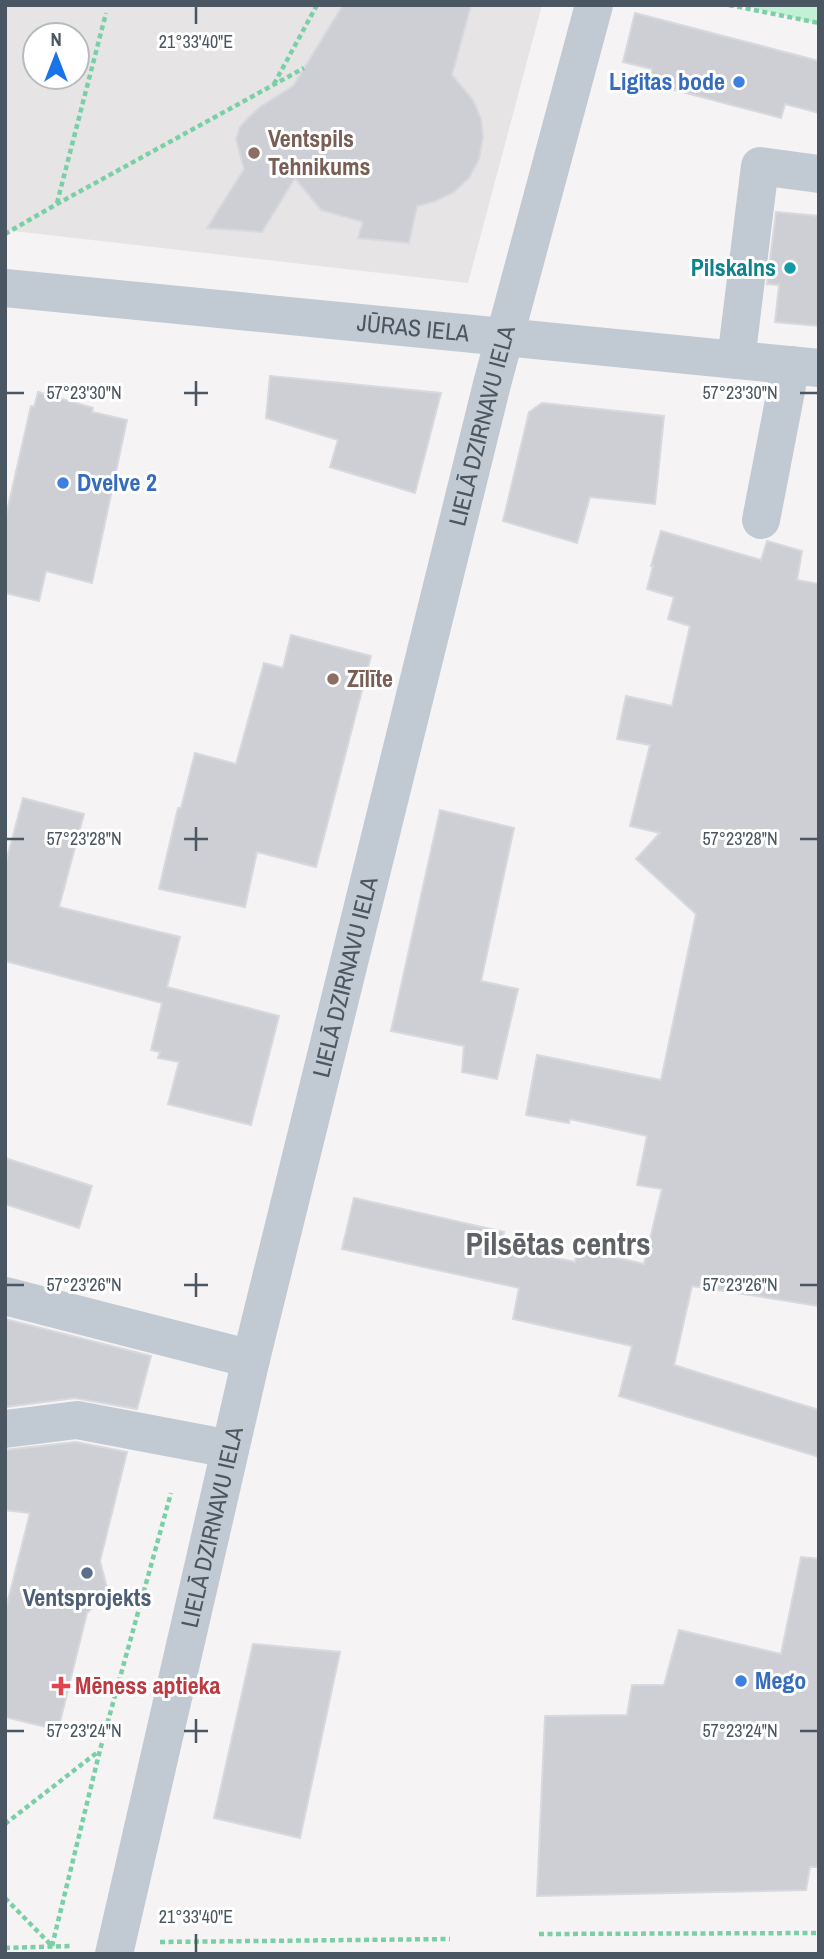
<svg xmlns="http://www.w3.org/2000/svg" width="824" height="1959" font-family="'Archivo Narrow',sans-serif">
  <style>
    .education { fill: #e6e4e5; fill-rule: evenodd }
    .green { fill: #c3f1d5 }
    .building { fill: #cdcfd5; stroke: #d7d9de; stroke-width: 2 }
    .lines { fill: none; stroke-linecap: round; stroke-linejoin: round }
    .path { stroke: #7ad0a6; stroke-width: 4.5; stroke-dasharray: 5 3.5; stroke-linecap: butt }
    .minor { stroke: #c1cad2; stroke-width: 38 }
    .ticks { fill: none; stroke: #4a5661; stroke-width: 2.5 }
    .shop-dot { fill: #3f7fe0; stroke: #fff; stroke-width: 2.5 }
    .education-dot { fill: #8d6e63; stroke: #fff; stroke-width: 2.5 }
    .culture-dot { fill: #0f9aa8; stroke: #fff; stroke-width: 2.5 }
    .service-dot { fill: #5c6f8a; stroke: #fff; stroke-width: 2.5 }
    .health-dot { fill: #e0444e; stroke: #fff; stroke-width: 2.5 }
    .labels { text-anchor: middle; stroke-width: 6; stroke-linejoin: round; paint-order: stroke }
    .shop-label { font-size: 24px; font-weight: bold; fill: #366cbe; stroke: #fff; text-anchor: start }
    .education-label { font-size: 24px; font-weight: bold; fill: #785e54; stroke: #fff; text-anchor: start }
    .culture-label { font-size: 24px; font-weight: bold; fill: #0d838f; stroke: #fff; text-anchor: end }
    .street-label { font-size: 24px; fill: #4a5661; stroke: #fff }
    .service-label { font-size: 24px; font-weight: bold; fill: #4e5e75; stroke: #fff }
    .health-label { font-size: 24px; font-weight: bold; fill: #be3a42; stroke: #fff; text-anchor: start }
    .district-label { font-size: 32px; font-weight: bold; fill: #5f6368; stroke: #fff }
    .ticks-label { font-size: 18px; text-anchor: middle; fill: #4a5661; stroke: #fff; stroke-width: 6; stroke-linejoin: round; paint-order: stroke }
  </style>
  <rect width="100%" height="100%" fill="#f5f3f3"/>
  <path class="education" d="M5,5H542L468,283L5,230ZM35,35H77V77H35Z"/>
  <path class="green" d="M741,5H819V24Z"/>
  <g class="building">
    <path d="M343,5H471L452,75L473,100L481,119L483,137L479,159L469,178L454,192L436,201L417,206L409,243L358,238L363,222L321,210L295,178L262,232L207,228L244,169L236,139L240,127L247,119L260,107L293,86Z"/>
    <path d="M635,13L819,61V113L785,104L781,118L648,83L652,69L623,62Z"/>
    <path d="M776,212L819,216V326L775,322L779,285L767,284Z"/>
    <path d="M270,376L441,393L415,493L330,467L338,440L266,418Z"/>
    <path d="M38,392L93,408L92,412L127,420L92,583L46,571L39,601L5,593V520L31,406L34,407Z"/>
    <path d="M542,403L664,416L655,504L590,497L577,543L503,521L529,412Z"/>
    <path d="M661,531L761,560L767,541L802,551L797,580L819,584V1306L692,1286L674,1365L819,1410V1457L619,1396L632,1346L513,1319L519,1288L342,1249L354,1198L504,1232L501,1247L575,1262L578,1249L644,1264L662,1189L637,1185L647,1136L570,1119L569,1123L526,1115L537,1055L661,1080L696,914L636,859L660,833L630,826L650,745L617,739L626,696L672,706L690,626L668,619L674,597L647,589L653,566H651Z"/>
    <path d="M291,635L371,656L316,867L257,852L245,907L159,889L178,808H181L195,753L236,764L264,663L283,668Z"/>
    <path d="M23,798L84,814L59,907L180,937L167,987L279,1016L251,1125L168,1104L179,1062L158,1058L160,1052L151,1050L162,1003L5,961V866Z"/>
    <path d="M440,810L514,828L481,981L518,989L497,1079L462,1072L464,1046L391,1031Z"/>
    <path d="M5,1158L92,1186L79,1228L5,1204Z"/>
    <path d="M5,1319L151,1356L137,1409L75,1398L5,1407Z"/>
    <path d="M76,1442L127,1452L100,1561L108,1592L87,1613L58,1730L5,1717V1612L30,1513L5,1510V1450Z"/>
    <path d="M801,1557L819,1559V1867H810L806,1890L537,1896L545,1716L627,1715L632,1685H664L679,1630L781,1654Z"/>
    <path d="M253,1644L340,1652L300,1838L214,1818Z"/>
  </g>
  <g class="lines">
    <g class="path">
      <path d="M729,5L819,23"/>
      <path d="M274,84L317,5"/>
      <path d="M57,203L106,13"/>
      <path d="M5,234L57,204L304,68"/>
      <path d="M5,1824L99,1751"/>
      <path d="M5,1898L51,1945"/>
      <path d="M539,1934L819,1933"/>
      <path d="M160,1942L450,1939"/>
      <path d="M52,1946L100,1750L171,1493"/>
      <path d="M5,1948L71,1946"/>
    </g>
    <g class="minor">
      <path id="s1" d="M5,288L819,368"/>
      <path d="M736,360L760,166L819,174"/>
      <path d="M761,520L791,365"/>
      <path d="M5,1296L251,1359"/>
      <path d="M5,1429L77,1420L230,1449"/>
      <path id="s2" d="M114,1954L251,1359L492,384L594,5"/>
    </g>
  </g>
  <path class="ticks" d="M196,7V24M196,381V406M7,393H24M184,393H208M800,393H817M196,827V851M7,839H24M184,839H208M800,839H817M196,1273V1297M7,1285H24M184,1285H208M800,1285H817M196,1719V1743M7,1731H24M184,1731H208M800,1731H817M196,1934V1952"/>
  <g class="shop-dot">
    <circle cx="739" cy="82" r="7"/>
    <circle cx="63" cy="483" r="7"/>
    <circle cx="741" cy="1681" r="7"/>
  </g>
  <g class="education-dot">
    <circle cx="254" cy="153" r="7"/>
    <circle cx="333" cy="679" r="7"/>
  </g>
  <circle class="culture-dot" cx="790" cy="268" r="7"/>
  <circle class="service-dot" cx="87" cy="1573" r="7"/>
  <path class="health-dot" d="M57.5 1675.5h7v7h7v7h-7v7h-7v-7h-7v-7h7z"/>
  <g class="labels">
    <g class="shop-label">
      <text x="725" y="90" text-anchor="end">Ligitas bode</text>
      <text x="77" y="491">Dvelve 2</text>
      <text x="755" y="1689">Mego</text>
    </g>
    <g class="education-label">
      <text x="268" y="147">Ventspils<tspan x="268" dy="28">Tehnikums</tspan></text>
      <text x="347" y="687">Zīlīte</text>
    </g>
    <g class="culture-label">
      <text x="776" y="276">Pilskalns</text>
    </g>
    <g class="street-label">
      <text dy="8" stroke="none"><textPath href="#s1" startOffset="410">JŪRAS IELA</textPath></text>
      <text dy="8" stroke="none"><textPath href="#s2" startOffset="1572">LIELĀ DZIRNAVU IELA</textPath></text>
      <text dy="8" stroke="none"><textPath href="#s2" startOffset="1004">LIELĀ DZIRNAVU IELA</textPath></text>
      <text dy="8" stroke="none"><textPath href="#s2" startOffset="438">LIELĀ DZIRNAVU IELA</textPath></text>
    </g>
    <g class="service-label">
      <text x="87" y="1606">Ventsprojekts</text>
    </g>
    <g class="health-label">
      <text x="75" y="1694">Mēness aptieka</text>
    </g>
    <g class="district-label">
      <text x="558" y="1255">Pilsētas centrs</text>
    </g>
  </g>
  <g class="ticks-label">
    <text x="196" y="48">21°33'40"E</text>
    <text x="84" y="399">57°23'30"N</text>
    <text x="740" y="399">57°23'30"N</text>
    <text x="84" y="845">57°23'28"N</text>
    <text x="740" y="845">57°23'28"N</text>
    <text x="84" y="1291">57°23'26"N</text>
    <text x="740" y="1291">57°23'26"N</text>
    <text x="84" y="1737">57°23'24"N</text>
    <text x="740" y="1737">57°23'24"N</text>
    <text x="196" y="1923">21°33'40"E</text>
  </g>
  <rect width="824" height="1959" fill="none" stroke="#4a5661" stroke-width="14"/>
  <g transform="translate(56 56)"><circle r="33" fill="#ffffff" stroke="#b7bbc0" stroke-width="2"/>
  <path d="M0-5L12 26L0 18L-12 26Z" fill="#1a73e8"/>
  <text y="-10" font-size="19" font-weight="bold" text-anchor="middle" fill="#4a5661">N</text>
  </g>
</svg>
